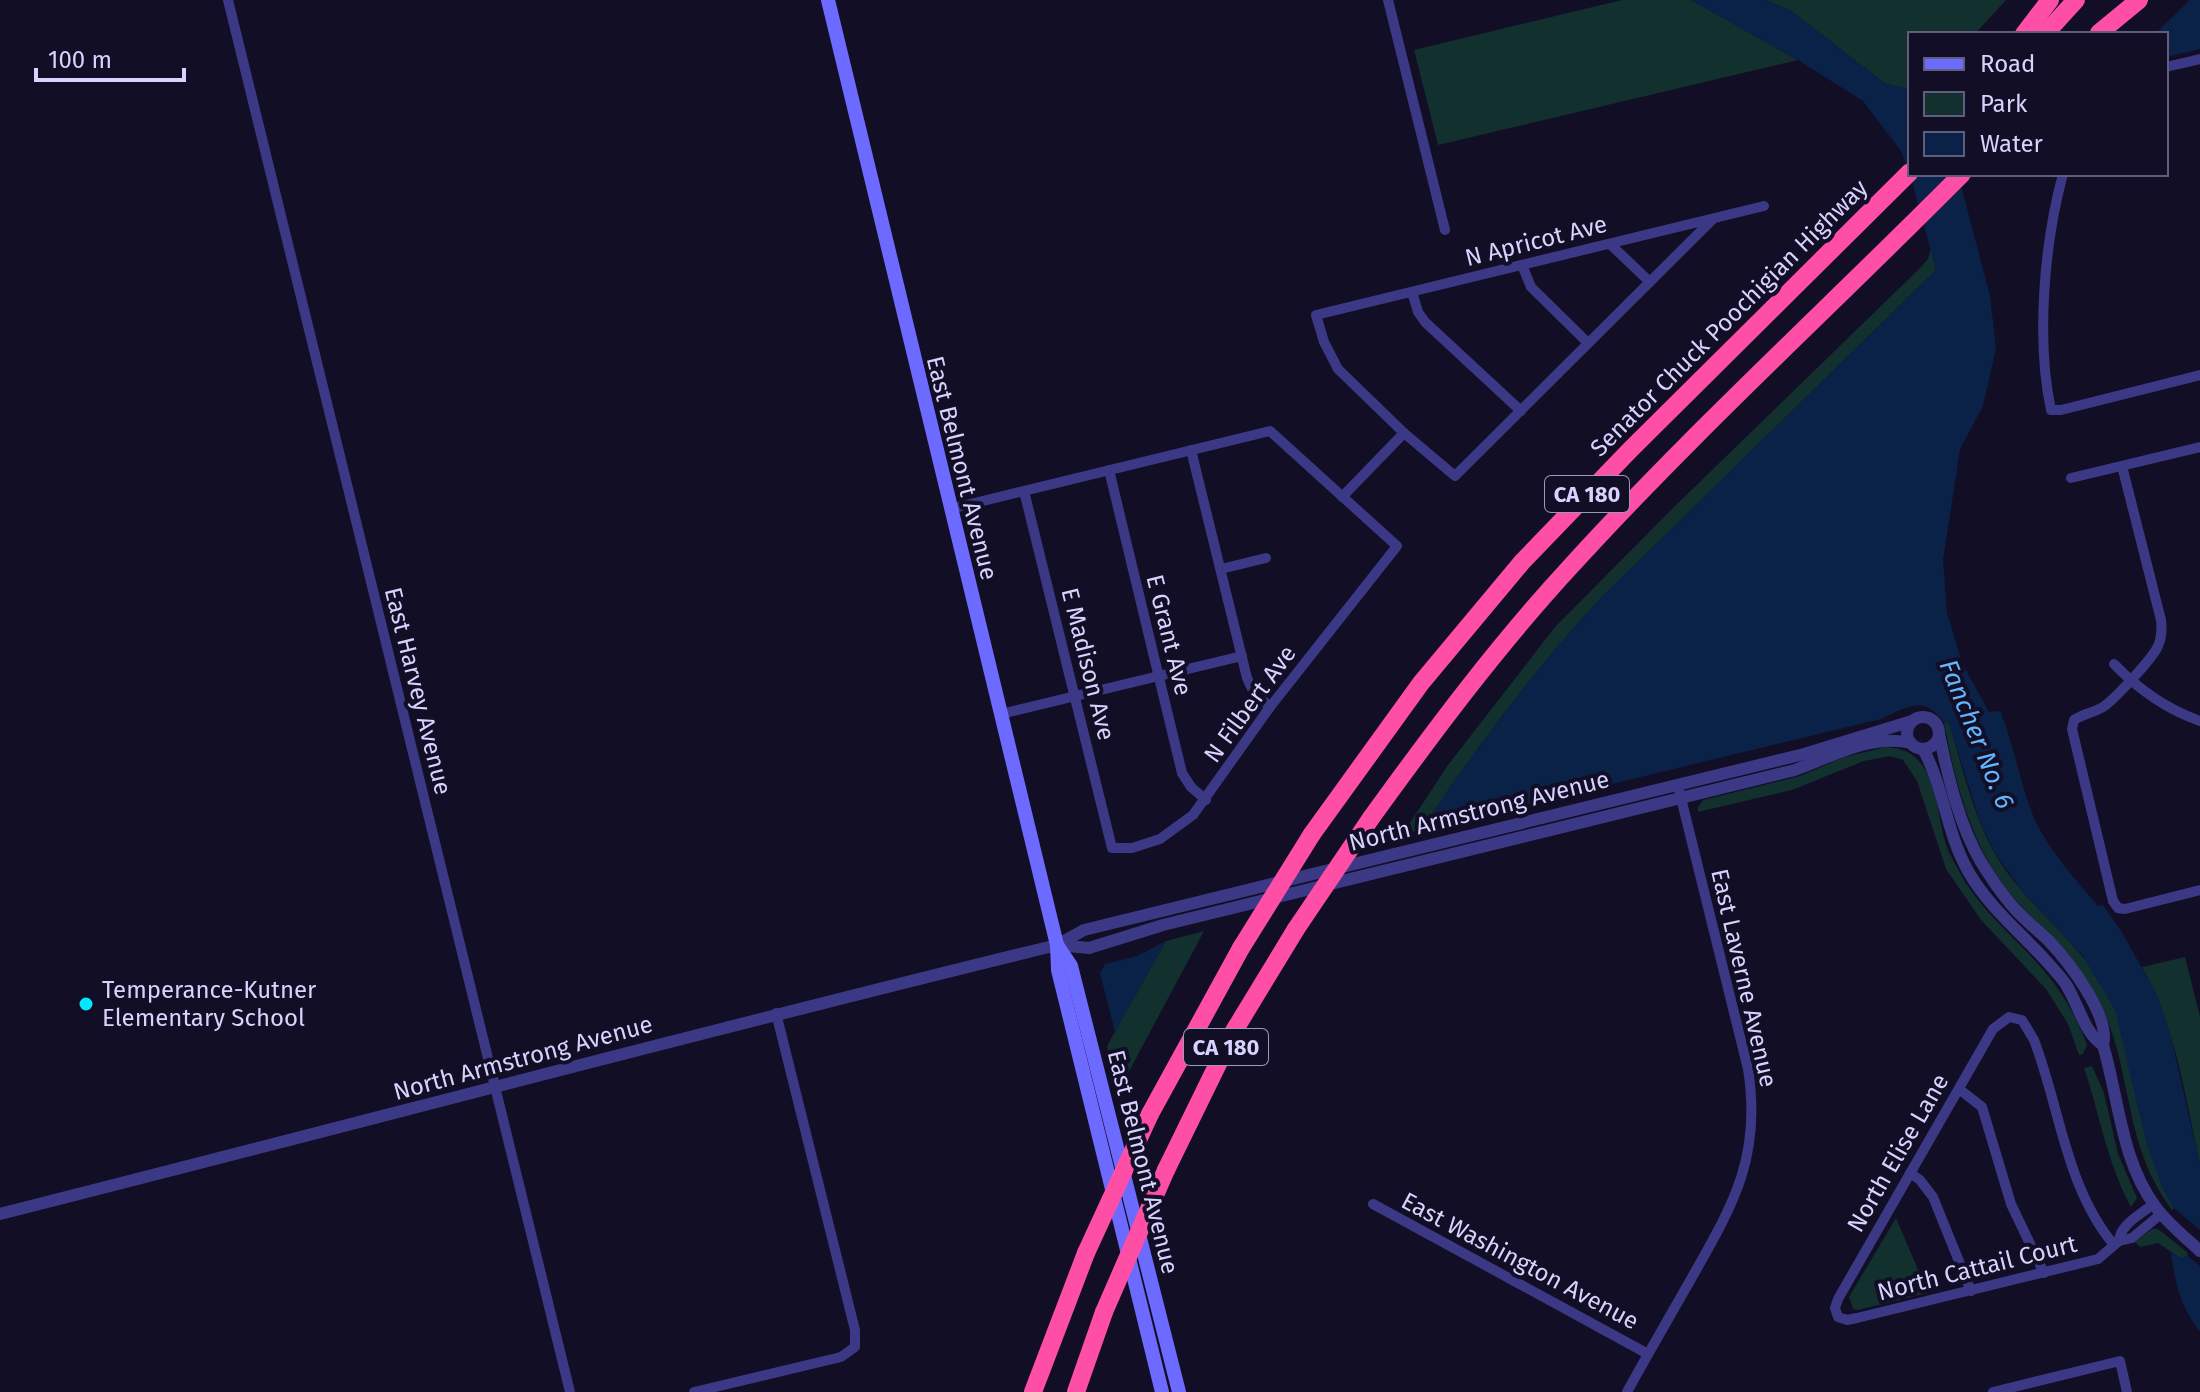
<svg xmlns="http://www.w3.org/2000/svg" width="2200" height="1392" font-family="'Fira Sans',sans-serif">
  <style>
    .green { fill: #11302e }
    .water { fill: #0b2248 }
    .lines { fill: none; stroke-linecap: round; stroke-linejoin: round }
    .minor { stroke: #3b3985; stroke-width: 10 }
    .tertiary { stroke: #3b3985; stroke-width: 12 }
    .secondary { stroke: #6c6aff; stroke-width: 14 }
    .motorway { stroke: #ff4ea5; stroke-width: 18 }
    .motorway-bridge { stroke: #ff4ea5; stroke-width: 18 }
    .poi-dot { fill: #00e7fe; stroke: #120e25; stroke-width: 3 }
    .labels { text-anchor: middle; stroke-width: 8; stroke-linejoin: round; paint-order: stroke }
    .shield { fill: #120e25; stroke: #9c98be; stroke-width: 2 }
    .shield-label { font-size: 22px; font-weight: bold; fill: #d7d3ff }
    .street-label { font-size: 24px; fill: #d7d3ff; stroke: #120e25 }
    .poi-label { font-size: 24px; fill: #d7d3ff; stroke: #120e25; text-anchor: start }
    .water-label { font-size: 26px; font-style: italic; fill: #61b7ff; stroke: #120e25 }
  </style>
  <rect width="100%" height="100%" fill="#120e25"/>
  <g class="green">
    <path d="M1622,0H1691L1798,60L1438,145L1414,50Z"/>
    <path d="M1766,0H2006L1975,34H1910V89L1886,84L1791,11Z"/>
    <path d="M1931,248L1936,270L1602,597C1534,669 1476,748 1421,830L1402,835L1448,765L1555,627L1675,506L1922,266L1928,259Z"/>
    <path d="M1944,723H1949C1965,775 1976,832 2010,876C2045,922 2092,953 2115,1010C2141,1075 2138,1147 2174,1208L2172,1210C2122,1143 2134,1075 2101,1005C2080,960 2044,933 2013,897C1971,848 1956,784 1944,723Z"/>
    <path d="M1886,747C1936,748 1935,805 1945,841C1947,850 1953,860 1958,869C1981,915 2026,944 2056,986C2069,1004 2079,1024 2087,1045L2083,1054L2079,1055L2068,1024L2046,989L1981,920L1946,869L1917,781L1903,760L1890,756L1864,761L1792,790L1698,812V807L1703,800L1800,776L1844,757Z"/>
    <path d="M1204,931L1118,1092L1107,1046L1166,941Z"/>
    <path d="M2185,957L2200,1017V1164C2185,1097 2176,1027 2142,967Z"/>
    <path d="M2092,1066L2104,1093L2118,1154L2137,1198L2131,1207C2107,1163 2100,1115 2084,1068Z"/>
    <path d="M1896,1218L1928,1293L1858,1310L1853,1309L1849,1297Z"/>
    <path d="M2152,1229H2158L2187,1252L2188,1256L2180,1258L2158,1243L2140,1247L2135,1242Z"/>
  </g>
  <g class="water">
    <path d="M1691,0H1766L1791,11L1886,84L1910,89V174L1901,151L1863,101L1798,60Z"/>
    <path d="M2190,0H2200V49L2166,57V34H2155Z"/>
    <path d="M1910,174H1958L1990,296L1996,348L1983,406L1960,449L1943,560L1947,613L1962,663L1989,712L2000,711C2012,740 2018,771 2028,802C2040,841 2072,875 2098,906L2103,905L2123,934L2157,995L2169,1029L2200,1164V1230L2174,1208L2162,1187L2146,1142L2115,1010L2082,955L2023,892L1996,855L1980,822L1949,723H1944C1925,694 1907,707 1881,719L1421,830C1476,748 1534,669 1602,597L1936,270Z"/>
    <path d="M1166,941L1115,1032L1100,973L1105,964L1137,956Z"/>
    <path d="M2171,1253L2180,1258L2188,1256L2200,1266V1332C2181,1307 2175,1284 2171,1253Z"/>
  </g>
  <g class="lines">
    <g class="minor">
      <path d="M228,0L570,1392"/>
      <path d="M1388,0L1445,230"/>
      <path d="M2166,67L2200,59"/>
      <path d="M2063,174C2044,244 2036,340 2051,410H2061L2200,375"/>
      <path d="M1713,219L1455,476L1404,433L1338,369L1324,342L1316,315L1764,206"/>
      <path d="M1610,244L1650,282"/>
      <path d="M1522,265L1531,287L1588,343"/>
      <path d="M1412,292L1418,312L1425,322L1521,411"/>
      <path d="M1191,450L1247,678L1253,691L1270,707"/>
      <path d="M2122,466L2161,620C2162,630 2162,637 2158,646C2153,658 2114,700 2103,707C2093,713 2083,714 2074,720L2072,729L2113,901L2118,908L2125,909L2200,890"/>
      <path d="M1109,470L1182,773L1191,787L1206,800"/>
      <path d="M2071,478L2200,447"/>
      <path d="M1342,497L1404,433"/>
      <path d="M950,509L1270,431L1397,546L1270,707L1193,815L1160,839L1132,848H1112L1024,491"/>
      <path d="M1221,569L1266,558"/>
      <path d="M2114,664C2139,690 2166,709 2200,721"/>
      <path d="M1001,714L1242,656"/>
      <path d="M1959,1089L1982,1107L2011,1204L2044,1273"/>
      <path d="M1910,1173L1920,1180L1933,1197L1971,1291"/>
      <path d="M1373,1204L1648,1354"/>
      <path d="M2119,1241L2132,1238L2161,1214"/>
      <path d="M2114,1245C2066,1188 2060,1108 2034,1040L2022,1020L2009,1017L1993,1029L1838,1299L1835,1308L1838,1317L1847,1320L1857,1318L2098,1259L2119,1241C2120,1224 2142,1214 2153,1204"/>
      <path d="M694,1392L841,1357L855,1347V1330L776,1013"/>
      <path d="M1627,1392C1648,1354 1670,1316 1691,1279C1733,1205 1762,1157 1748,1069L1679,790"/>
      <path d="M1993,1392L2120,1361L2127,1392"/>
    </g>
    <g class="tertiary">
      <circle cx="1923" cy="733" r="16"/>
      <path d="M1939,734C1948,776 1959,825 1981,862C1989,875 1999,890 2009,902C2020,916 2035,928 2048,940C2068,961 2111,1016 2103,1045C2119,1099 2121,1160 2155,1206C2167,1223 2185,1237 2200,1251"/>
      <path d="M1923,749C1944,787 1946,832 1968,871C1993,915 2035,943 2065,983C2078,1002 2084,1034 2103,1045"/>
      <path d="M1057,945L1089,948L1163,925L1795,770C1830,757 1873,733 1911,743"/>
      <path d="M0,1214C352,1125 704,1031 1057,945L1084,930L1804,754L1912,721"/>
    </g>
    <g class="secondary">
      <path d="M828,0L1057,945L1058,970L1162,1392"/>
      <path d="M1057,945L1071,966L1179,1392"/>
    </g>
    <g class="motorway">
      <path d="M2099,33L2139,0"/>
      <path d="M2024,34L2050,0"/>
      <path d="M2045,34L2076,0"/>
      <path d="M1371,818C1434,731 1498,645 1571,566C1695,430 1832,305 1962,174"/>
      <path d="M1312,834L1421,683L1522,562L1630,450L1910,172"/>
      <path d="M1150,1114L1241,948"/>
      <path d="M1166,1170L1234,1031L1296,929"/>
      <path d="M1033,1392L1086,1253"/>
      <path d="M1076,1392L1104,1312"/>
    </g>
    <g class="motorway-bridge">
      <path d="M1296,929L1371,818"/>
      <path d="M1241,948L1312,834"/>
      <path d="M1086,1253L1150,1114"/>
      <path d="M1104,1312L1166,1170"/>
    </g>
  </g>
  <circle class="poi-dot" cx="86" cy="1004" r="8"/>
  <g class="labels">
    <g class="shield">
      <rect x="1545" y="476" width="84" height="36" rx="6"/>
      <rect x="1184" y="1029" width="84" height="36" rx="6"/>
    </g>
    <g class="shield-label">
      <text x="1587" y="502">CA 180</text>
      <text x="1226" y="1055">CA 180</text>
    </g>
    <g class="street-label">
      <text transform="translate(1536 241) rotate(-14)" y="8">N Apricot Ave</text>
      <text transform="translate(1729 318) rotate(-45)" y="8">Senator Chuck Poochigian Highway</text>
      <text transform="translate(962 468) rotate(76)" y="8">East Belmont Avenue</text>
      <text transform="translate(1169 635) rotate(76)" y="8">E Grant Ave</text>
      <text transform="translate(1088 664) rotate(76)" y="8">E Madison Ave</text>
      <text transform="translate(418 691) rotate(76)" y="8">East Harvey Avenue</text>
      <text transform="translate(1250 704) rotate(-54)" y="8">N Filbert Ave</text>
      <text transform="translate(1479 811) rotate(-14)" y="8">North Armstrong Avenue</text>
      <text transform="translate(1744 978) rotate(77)" y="8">East Laverne Avenue</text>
      <text transform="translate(523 1058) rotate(-15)" y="8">North Armstrong Avenue</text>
      <text transform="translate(1898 1153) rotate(-60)" y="8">North Elise Lane</text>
      <text transform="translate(1143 1162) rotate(76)" y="8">East Belmont Avenue</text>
      <text transform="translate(1520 1261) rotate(28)" y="8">East Washington Avenue</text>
      <text transform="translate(1977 1268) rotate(-14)" y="8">North Cattail Court</text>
    </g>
    <g class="poi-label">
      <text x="102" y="998">Temperance-Kutner<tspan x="102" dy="28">Elementary School</tspan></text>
    </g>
    <g class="water-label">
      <text transform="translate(1977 734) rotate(68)" y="9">Fancher No. 6</text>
    </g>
  </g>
  <rect x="1908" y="32" width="260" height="144" fill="#120e25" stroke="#615d7c" stroke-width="2"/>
  <rect x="1924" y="58" width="40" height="12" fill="#6c6aff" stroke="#615d7c" stroke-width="2"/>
  <text x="1980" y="72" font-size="24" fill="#d7d3ff">Road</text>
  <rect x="1924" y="92" width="40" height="24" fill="#11302e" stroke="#615d7c" stroke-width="2"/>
  <text x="1980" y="112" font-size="24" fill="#d7d3ff">Park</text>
  <rect x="1924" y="132" width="40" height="24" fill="#0b2248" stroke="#615d7c" stroke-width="2"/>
  <text x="1980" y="152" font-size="24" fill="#d7d3ff">Water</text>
  <path d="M36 68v12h148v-12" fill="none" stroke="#d7d3ff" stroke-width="4"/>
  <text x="48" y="68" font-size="24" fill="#d7d3ff" stroke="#120e25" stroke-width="6" paint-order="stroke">100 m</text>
</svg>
